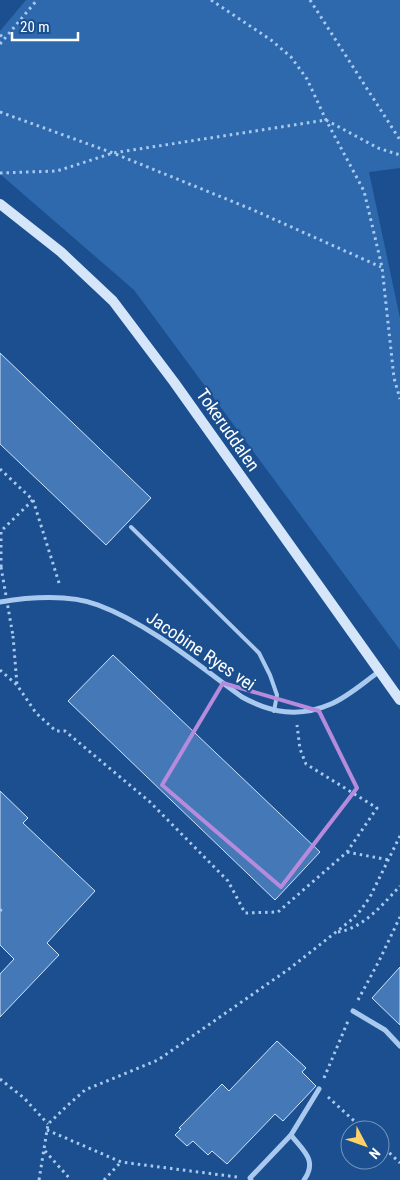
<svg xmlns="http://www.w3.org/2000/svg" width="400" height="1180" font-family="'Roboto Condensed',sans-serif">
  <style>
    .green { fill: #2e69ad }
    .building { fill: #4478b7; stroke: #cfe3fa }
    .lines { fill: none; stroke-linecap: round; stroke-linejoin: round }
    .path { stroke: #a9c9ee; stroke-width: 3; stroke-dasharray: 2.5 4; stroke-linecap: butt }
    .lane { stroke: #a9c9ee; stroke-width: 4 }
    .street { stroke: #a9c9ee; stroke-width: 5 }
    .secondary { stroke: #d6e6fa; stroke-width: 10 }
    .path-bridge { stroke: #a9c9ee; stroke-width: 3; stroke-dasharray: 2.5 4; stroke-linecap: butt }
    .marked { fill: none; stroke: #b68bdc; stroke-width: 4; stroke-linejoin: round }
    .labels { text-anchor: middle; stroke-width: 4; stroke-linejoin: round; paint-order: stroke }
    .street-label { font-size: 18px; fill: #fff; stroke: #1b4f8f }
  </style>
  <rect width="100%" height="100%" fill="#1b4f8f"/>
  <path class="green" d="M26,0H400V168L369,172L400,318V650L134,290L0,174V31Z"/>
  <g class="building">
    <path d="M0,353L151,498L106,545L0,444Z"/>
    <path d="M113,655L320,852L275,900L68,701Z"/>
    <path d="M0,791L28,818L23,823L95,891L47,943L59,955L0,1017V974L14,959L0,945Z"/>
    <path d="M400,967V1025L372,998Z"/>
    <path d="M277,1041L306,1068L302,1072L316,1086L283,1121L275,1114L227,1164L212,1151L208,1155L193,1141L187,1146L175,1135L181,1129L179,1128L222,1084L229,1091Z"/>
  </g>
  <g class="lines">
    <g class="path">
      <path d="M211,0L271,40L291,57L307,79L326,120L364,191L382,267L394,378L400,399"/>
      <path d="M310,0L400,140"/>
      <path d="M0,35L5,38"/>
      <path d="M0,44L37,0"/>
      <path d="M0,112L113,153L251,209L381,267"/>
      <path d="M0,173L57,171L113,153L326,120L378,148L400,155"/>
      <path d="M0,469L33,500L0,532"/>
      <path d="M33,500L60,586"/>
      <path d="M1,532V567"/>
      <path d="M13,636L17,685"/>
      <path d="M0,670L17,685L36,713L56,731H65L150,802L228,881L245,913L278,912L347,852L377,808L306,764L300,749L297,725"/>
      <path d="M347,852L389,860"/>
      <path d="M0,911L3,907"/>
      <path d="M338,932C364,928 383,904 400,886"/>
      <path d="M358,1000L379,961L400,917"/>
      <path d="M324,1078L348,1021"/>
      <path d="M0,1079L24,1098L48,1124"/>
      <path d="M328,1097L364,1130"/>
      <path d="M47,1130L121,1162L237,1177"/>
      <path d="M380,1144L400,1163"/>
      <path d="M45,1151L71,1180"/>
      <path d="M39,1180L48,1124L68,1105L85,1090L158,1060L289,969L350,921L360,911L370,897L400,836"/>
      <path d="M104,1180L121,1162"/>
    </g>
    <path class="lane" d="M131,527L259,653L270,675L277,695L274,711"/>
    <g class="street">
      <path d="M0,602C29,597 70,594 98,605C149,624 198,665 242,697C271,713 299,718 331,704C349,696 364,682 380,671"/>
      <path d="M353,1011L385,1030L400,1046"/>
      <path d="M291,1135C303,1151 318,1160 304,1180"/>
      <path d="M251,1180L250,1178L291,1135L319,1089"/>
    </g>
    <path class="secondary" d="M0,204L61,252L113,301L174,382L400,700"/>
    <path class="path-bridge" d="M1,567L13,636"/>
  </g>
  <path class="marked" d="M223,683L319,711L357,788L281,887L162,785Z"/>
  <g class="labels">
    <g class="street-label">
      <text transform="translate(228 430) rotate(55)" y="6">Tokeruddalen</text>
      <text transform="translate(201 651) rotate(34)" y="6">Jacobine Ryes vei</text>
    </g>
  </g>
  <g transform="translate(365 1145) rotate(131)"><circle r="24" fill="#1b4f8f" stroke="#7695bc"/>
  <path d="M0-4L9 19L0 12L-9 19Z" fill="#ffd166"/>
  <text y="-8" font-size="14" font-weight="bold" text-anchor="middle" fill="#ffffff">N</text>
  </g>
  <path d="M12 32v8h66v-8" fill="none" stroke="#ffffff" stroke-width="2.5"/>
  <text x="20" y="32" font-size="15" fill="#ffffff" stroke="#1b4f8f" stroke-width="4" paint-order="stroke">20 m</text>
</svg>
